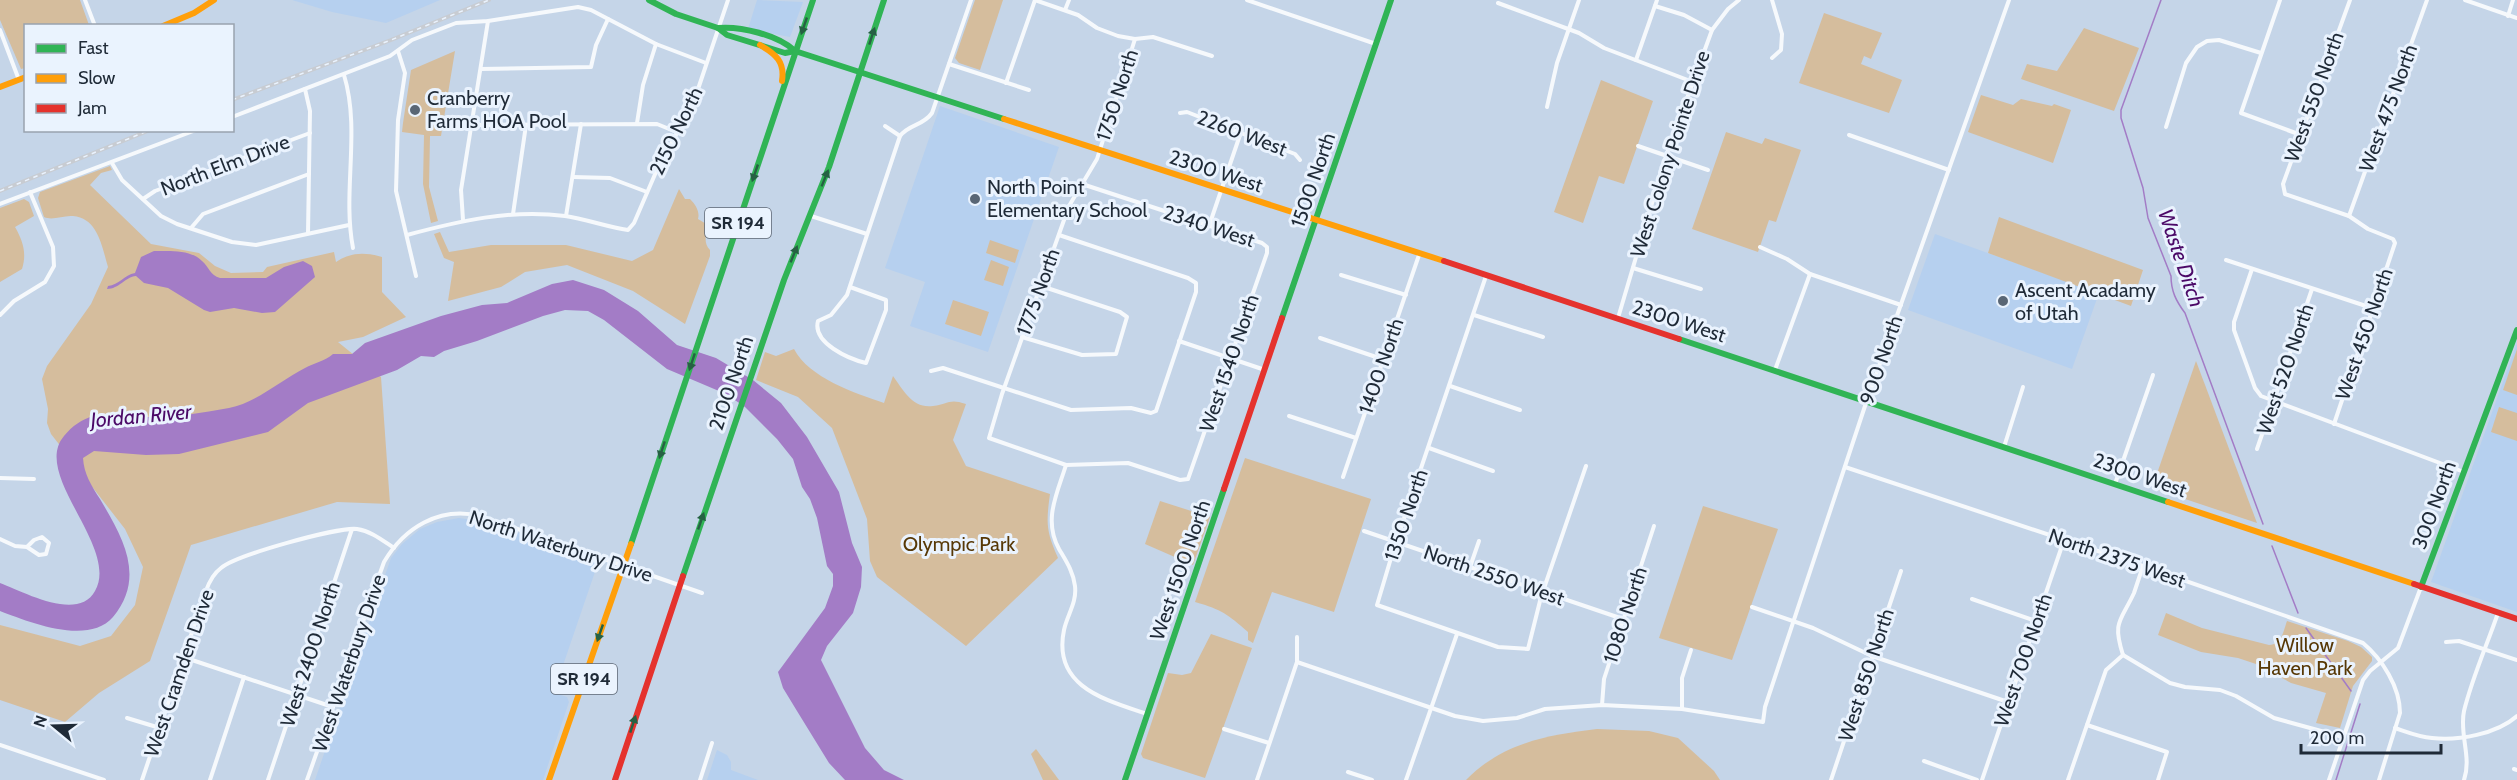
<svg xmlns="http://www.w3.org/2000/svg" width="2517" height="780" font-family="Cabin,sans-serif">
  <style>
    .built { fill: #b6d0ef }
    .green { fill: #d5bd9d }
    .water { fill: #a37cc6 }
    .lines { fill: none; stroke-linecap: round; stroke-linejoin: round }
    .stream { stroke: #a37cc6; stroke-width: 1.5 }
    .street { stroke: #f6f9fc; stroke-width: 4 }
    .fast { stroke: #30b455; stroke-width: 6 }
    .slow { stroke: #ff9f0a; stroke-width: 6 }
    .jam { stroke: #e5322d; stroke-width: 6 }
    .rail-casing { stroke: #c8ccd2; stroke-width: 4 }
    .rail { stroke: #eaf3fe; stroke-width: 1.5; stroke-dasharray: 4.5; stroke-linecap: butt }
    .oneway { fill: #266143 }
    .poi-dot { fill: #596675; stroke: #eaf3fe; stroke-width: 2 }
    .labels { text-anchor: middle; stroke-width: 6; stroke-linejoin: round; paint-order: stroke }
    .shield { fill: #eaf3fe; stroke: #5c6673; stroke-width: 1.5 }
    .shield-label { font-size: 18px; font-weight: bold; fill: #1f2a37 }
    .street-label { font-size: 20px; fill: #1f2a37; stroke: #eaf3fe }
    .poi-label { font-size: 20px; fill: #1f2a37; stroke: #eaf3fe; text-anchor: start }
    .park-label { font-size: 20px; fill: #573806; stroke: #eaf3fe }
    .water-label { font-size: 21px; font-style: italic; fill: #4b0967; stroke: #eaf3fe }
  </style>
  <rect width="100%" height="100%" fill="#c5d5e8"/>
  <g class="built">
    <path d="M292,0H440L386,23L332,12Z"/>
    <path d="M757,0L803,2L790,37L748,29Z"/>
    <path d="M940,106L1059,147L988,352L910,326L925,282L885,268Z"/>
    <path d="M1935,234L2099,293L2072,369L1908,310Z"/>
    <path d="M2517,343V612L2431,582Z"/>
    <path d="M459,518L487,522L569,550L598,563L558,680L560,687L558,694L567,697L569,702L543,780H315L391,558L402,544L420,529L437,522Z"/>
    <path d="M717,750L727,755L731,762V770L758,780H707Z"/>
  </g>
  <g class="green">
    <path d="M0,0H80L89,25L26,26L25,68L21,69L0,20Z"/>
    <path d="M975,0H1003L980,70L959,63L955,58Z"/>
    <path d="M1824,13L1882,33L1871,59L1864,56L1861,64L1902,80L1889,113L1799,83Z"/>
    <path d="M2084,28L2139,48L2114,111L2021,79L2027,64L2057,71Z"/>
    <path d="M455,51L441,136H430L429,187L438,221L431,223L423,184L424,135L402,132L403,123L411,70Z"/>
    <path d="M1601,80L1653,101L1624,184L1599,176L1583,223L1554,212Z"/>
    <path d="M1981,95L2013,105L2021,99L2052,106L2054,104L2071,110L2053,163L1968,132Z"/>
    <path d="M1726,132L1762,144L1765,138L1801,150L1776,222L1769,220L1758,252L1692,229Z"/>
    <path d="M110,166L112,170L101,173L90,185L151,244L199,253L215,266L231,273L263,272L267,267L334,252L336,262C351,252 365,252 382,257V292L406,317L363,337L338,342L381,377L390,504L337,502L191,545L150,661L99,693L65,722L0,700V625L80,646L111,636L135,605L143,567L125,529L51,434L47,423L48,409L42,379L47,366L91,304L108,267C102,247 98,218 73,216C63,215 53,221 44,217L38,198L40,192Z"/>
    <path d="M679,189L685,199H690C696,205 700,212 698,219L708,225C706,234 703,243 710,250V256L685,324L633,291L567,265L525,272L501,287L448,301L454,262L444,258L434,234L440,232L449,252L491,245H566L632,261L653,250Z"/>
    <path d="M24,199L29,202L34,216L15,227C23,241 27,253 22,269L0,282V208Z"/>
    <path d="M1999,217L2143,270L2131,306L1988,253Z"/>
    <path d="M990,240L1019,250L1015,263L986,253Z"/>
    <path d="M991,260L1009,267L1003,286L984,280Z"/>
    <path d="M953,300L989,312L981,336L945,324Z"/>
    <path d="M794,349C809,378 855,393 884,403L893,376C903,390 913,409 933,406C949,404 949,398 966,404L953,440L966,466L1050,494C1046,523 1046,531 1058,558L966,646L877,577L870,561L867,519L832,428L798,397L756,380L765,352L776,356Z"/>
    <path d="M2517,349V395L2503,390Z"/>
    <path d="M2196,361L2257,523L2152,488Z"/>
    <path d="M2499,407L2517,413V441L2491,432Z"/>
    <path d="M1245,458L1371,499L1334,612L1272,592L1253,643L1248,640V632C1227,614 1223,610 1195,602Z"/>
    <path d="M1160,501L1210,517L1193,565L1145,544Z"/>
    <path d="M1703,506L1778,529L1732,660L1659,638Z"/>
    <path d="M2166,613L2202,628L2269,645C2282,644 2283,632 2287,621L2348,641L2361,647L2372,657V661L2353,686L2340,728L2316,723L2326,693L2291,683L2256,664L2238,658L2201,652L2158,635Z"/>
    <path d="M1211,634L1252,648L1205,778L1143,758L1141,754L1168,673L1182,675L1191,673Z"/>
    <path d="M1597,729L1649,731L1678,738L1714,771L1720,780H1466C1502,743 1547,735 1597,729Z"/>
    <path d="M1036,749L1059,780H1043L1031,754Z"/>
  </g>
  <g class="water">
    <path d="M154,251C170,251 190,249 202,261C209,267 210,275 220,278H266L284,267L303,261L312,266L315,277L275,312L262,313L234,308L210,312L204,310L168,288L144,283L136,276C125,277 119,289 107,289L108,286C119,285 124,275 135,273L141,257Z"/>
    <path d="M573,280L604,290L638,311L677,345L716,358L753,380L781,403L807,437L839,492L852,543L862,567L861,587L853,613L827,646L821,660L865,748L884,770L904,780H845L829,763L797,711L783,688L778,672L825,608L833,586V574L827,566L817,518L810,499L802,487L793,459L777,439L745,407L726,394L667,369L604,320L588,311L565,310L543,316L477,341L444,351L434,357L421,356L397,370L308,403L268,432L179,454L146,455L94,451L83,458C84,474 91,485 100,499C123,538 146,577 113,617C88,646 29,622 0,611V583C24,592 78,622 95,591C120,547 31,475 64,436C72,426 82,419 94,416C110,412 131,417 148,417C176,417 202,413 229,408C257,402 280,381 305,368C314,363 325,361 333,354H352L365,343L441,316L482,305L507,303L552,284Z"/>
  </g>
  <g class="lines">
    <g class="stream">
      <path d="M2161,0L2121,110V118L2143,188L2148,218L2171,276C2171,291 2176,301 2185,313L2263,524"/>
      <path d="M2272,546L2298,613"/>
      <path d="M2306,628L2351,691"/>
      <path d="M2336,780L2360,704"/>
    </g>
    <g class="street">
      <path d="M85,0L95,26"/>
      <path d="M1035,0L1078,15L1097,28L1118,36L1135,39L1153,37L1212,56"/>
      <path d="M1247,0L1376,44"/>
      <path d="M2280,0L2241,113L2301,135"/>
      <path d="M2465,0L2517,18"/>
      <path d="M1498,3L1579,33L1604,48L1693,82"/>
      <path d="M1655,6L1684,15L1712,30"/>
      <path d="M1065,10L1069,0"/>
      <path d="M2508,16L2513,0"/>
      <path d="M0,30L19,80"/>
      <path d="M398,51L405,73L398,120L396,191L416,276"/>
      <path d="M1772,58L1781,50L1782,34L1772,0"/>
      <path d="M1636,60L1657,0"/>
      <path d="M949,64L1029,90"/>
      <path d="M481,69L591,67L596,45L608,19"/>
      <path d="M344,75C361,131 342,191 353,248"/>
      <path d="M1006,83L1035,0"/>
      <path d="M305,89L310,111L308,233"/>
      <path d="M1547,107L1557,63L1579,0"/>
      <path d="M1180,113L1187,112L1295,154L1300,160"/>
      <path d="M232,117L390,56L412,40L456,23L488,21L578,7L591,10L656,44L706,63"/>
      <path d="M637,123L643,85L656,44"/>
      <path d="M472,125L657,124L679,133"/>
      <path d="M885,126L900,136"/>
      <path d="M2166,127L2186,63L2197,47L2207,41L2219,40L2261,53"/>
      <path d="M1849,135L1949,170"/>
      <path d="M1638,146L1708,170"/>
      <path d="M112,163L122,180L161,216L177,224L232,242L256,245L349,225"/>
      <path d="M573,177L610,178L647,192"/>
      <path d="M1082,184L1262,243L1267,247V253L1188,479L1180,480L1128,463L1066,465L989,438L1002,394L1069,206L1097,159L1135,39"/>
      <path d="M143,199L155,191L310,133"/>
      <path d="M0,204L196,130"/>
      <path d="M513,214L526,125"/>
      <path d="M566,216L581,124"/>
      <path d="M811,216L867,234"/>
      <path d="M2349,216L2427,0"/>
      <path d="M463,220L461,190L488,21"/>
      <path d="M1209,226L1241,132"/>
      <path d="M191,228L203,214L309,174"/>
      <path d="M407,235C459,221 510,209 565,216C586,219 607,227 628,230L634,223L656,172L694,101L728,0"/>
      <path d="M1760,247L1787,259L1810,274L1901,305"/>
      <path d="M2226,260L2372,308"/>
      <path d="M1633,268L1701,289"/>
      <path d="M2252,269L2234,322V330L2255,388L2261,396L2464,472"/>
      <path d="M1341,275L1406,295"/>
      <path d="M1486,276L1394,548L1377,605L1498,647L1528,649L1541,597L1586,466"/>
      <path d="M850,287L886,300V310L866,363C849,359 812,343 818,321L831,315L847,295L900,136C909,124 923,126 932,113L971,0"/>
      <path d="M0,315L14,301L45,282L54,266L53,247L30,192"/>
      <path d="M1474,315L1543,337"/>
      <path d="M1618,318L1666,156L1712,30L1728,9L1739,0"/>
      <path d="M1022,337L1082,355L1116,354L1127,317L1120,312L1041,286"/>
      <path d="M1320,338L1382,359"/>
      <path d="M1179,341L1265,370"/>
      <path d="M1775,370L1810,274"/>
      <path d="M931,371L943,368L1071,410L1131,408L1151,413L1156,411L1196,292V283L1188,278L1059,235"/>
      <path d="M1450,386L1520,410"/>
      <path d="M1289,416L1356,438"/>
      <path d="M2334,424L2395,243L2393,239L2368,229L2349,216L2285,194L2283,184L2350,0"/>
      <path d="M2004,447L2023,387"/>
      <path d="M1429,448L1493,471"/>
      <path d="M2257,449L2312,289"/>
      <path d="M1066,465C1057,494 1043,520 1059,549C1066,561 1073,571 1075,586C1077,603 1067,615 1064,630C1052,687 1106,700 1147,714"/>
      <path d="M1845,467L2143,566L2363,643C2382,659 2400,687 2400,713L2379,780"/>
      <path d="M1343,477L1419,255"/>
      <path d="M0,478L34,479"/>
      <path d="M2115,484L2153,375"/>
      <path d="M1364,531L1623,619"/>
      <path d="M0,539L15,546L27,547L39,555L46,554L49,543L42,537L34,540L27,547"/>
      <path d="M1470,567L1479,541"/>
      <path d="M1972,599L2036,621"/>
      <path d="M1752,607L1813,628L1872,656L2008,702"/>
      <path d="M2446,642L2459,641L2517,660"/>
      <path d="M2123,655L2170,683L2185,687L2220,690L2236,696L2274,718L2343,737"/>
      <path d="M2123,655C2112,621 2121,621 2134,593C2137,584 2140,575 2143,566"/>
      <path d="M183,657L333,707"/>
      <path d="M1297,662L1455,716L1483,721L1517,718L1545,709L1602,705L1682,709L1763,722L1765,707L1867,400L2009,0"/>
      <path d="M1602,705L1604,679L1654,526"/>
      <path d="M1682,709V678L1691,650"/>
      <path d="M127,718L160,728"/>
      <path d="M2087,725L2167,752L2158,780"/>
      <path d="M2395,728C2407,732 2419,737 2432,738C2458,741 2497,734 2517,716"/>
      <path d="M1224,729L1269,743"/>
      <path d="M0,745L104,780"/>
      <path d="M1924,761L1977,780"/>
      <path d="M2514,769L2517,770"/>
      <path d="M1348,772L1372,780"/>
      <path d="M142,780L206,591C209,582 213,574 221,568C236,555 337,527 357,529C371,531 382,540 394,548"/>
      <path d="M210,780L244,677"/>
      <path d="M268,780L352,529"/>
      <path d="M307,780L384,562C404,528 439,506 480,516L702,593"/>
      <path d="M700,780L712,743"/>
      <path d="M1257,780L1297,662V637"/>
      <path d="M1406,780L1457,634"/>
      <path d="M1831,780L1901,571"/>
      <path d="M1982,780L2064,540"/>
      <path d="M2068,780L2106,670L2123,655"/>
      <path d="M2329,780L2363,680L2370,671L2398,648L2421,587"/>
      <path d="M2464,780C2472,757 2459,734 2464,711C2472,678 2487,645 2498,613"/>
    </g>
    <g class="fast">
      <path d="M649,0L676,14L718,28L727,35L785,53L795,51L1004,119"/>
      <path d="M718,28C741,26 778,35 795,51"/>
      <path d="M1282,318L1391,0"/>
      <path d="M1679,339L2168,502"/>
      <path d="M631,544L813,0"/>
      <path d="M683,576L784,280L829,167L884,0"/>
      <path d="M2421,587L2517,330"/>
      <path d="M1125,780L1224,489"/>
    </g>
    <g class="slow">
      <path d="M163,26L194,13L214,0"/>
      <path d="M760,45C776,54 785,62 782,81"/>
      <path d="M0,87L26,77"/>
      <path d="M1004,119L1444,261"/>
      <path d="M2168,502L2414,584"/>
      <path d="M549,780L631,544"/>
    </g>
    <g class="jam">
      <path d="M1444,261L1679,339"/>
      <path d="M1224,489L1282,318"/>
      <path d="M2414,584L2517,619"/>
      <path d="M615,780L683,576"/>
    </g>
    <defs>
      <g id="rail">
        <path d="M232,100L391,40L489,0"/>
        <path d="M0,191L150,130"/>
      </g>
    </defs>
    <use href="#rail" class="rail-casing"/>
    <use href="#rail" class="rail"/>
  </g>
  <defs><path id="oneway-solid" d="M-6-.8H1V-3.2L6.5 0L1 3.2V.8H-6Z" transform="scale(1.5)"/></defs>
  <g class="oneway">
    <use href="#oneway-solid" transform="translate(804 26) rotate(109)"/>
    <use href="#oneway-solid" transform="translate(872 36) rotate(-72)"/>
    <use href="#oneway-solid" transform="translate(755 173) rotate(109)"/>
    <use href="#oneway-solid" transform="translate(825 178) rotate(-68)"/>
    <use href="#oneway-solid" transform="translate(794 254) rotate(-68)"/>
    <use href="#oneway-solid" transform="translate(692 362) rotate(108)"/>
    <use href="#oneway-solid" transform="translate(662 450) rotate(108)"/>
    <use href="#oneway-solid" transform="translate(701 521) rotate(-71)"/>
    <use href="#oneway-solid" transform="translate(600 633) rotate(109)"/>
    <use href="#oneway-solid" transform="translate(633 724) rotate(-72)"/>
  </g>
  <g class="poi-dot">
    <circle cx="415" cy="110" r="6"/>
    <circle cx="975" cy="199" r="6"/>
    <circle cx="2003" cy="301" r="6"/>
  </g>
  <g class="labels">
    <g class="shield">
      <rect x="705" y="208" width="66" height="30" rx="4.5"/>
      <rect x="551" y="664" width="66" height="30" rx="4.5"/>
    </g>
    <g class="shield-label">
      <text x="738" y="229">SR 194</text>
      <text x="584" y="685">SR 194</text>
    </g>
    <g class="street-label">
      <text transform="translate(1117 95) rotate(-72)" y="7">1750 North</text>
      <text transform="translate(2314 97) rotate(-70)" y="7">West 550 North</text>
      <text transform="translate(2388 108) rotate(-70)" y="7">West 475 North</text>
      <text transform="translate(676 131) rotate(-64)" y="7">2150 North</text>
      <text transform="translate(1242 133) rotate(21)" y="7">2260 West</text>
      <text transform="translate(1670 154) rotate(-72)" y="7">West Colony Pointe Drive</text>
      <text transform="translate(225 165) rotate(-21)" y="7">North Elm Drive</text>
      <text transform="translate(1216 171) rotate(18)" y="7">2300 West</text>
      <text transform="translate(1313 180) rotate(-71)" y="7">1500 North</text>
      <text transform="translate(1209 226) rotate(18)" y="7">2340 West</text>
      <text transform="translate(1038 292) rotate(-70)" y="7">1775 North</text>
      <text transform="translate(1679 321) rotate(18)" y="7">2300 West</text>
      <text transform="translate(2364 334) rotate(-71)" y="7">West 450 North</text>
      <text transform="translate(1881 360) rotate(-71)" y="7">900 North</text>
      <text transform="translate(1229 363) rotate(-71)" y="7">West 1540 North</text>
      <text transform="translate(1381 366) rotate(-71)" y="7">1400 North</text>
      <text transform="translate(2285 369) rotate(-71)" y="7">West 520 North</text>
      <text transform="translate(731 383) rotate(-71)" y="7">2100 North</text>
      <text transform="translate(2140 475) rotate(19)" y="7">2300 West</text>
      <text transform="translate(2434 505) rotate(-70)" y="7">300 North</text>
      <text transform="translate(1406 515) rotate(-71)" y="7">1350 North</text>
      <text transform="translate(561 546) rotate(18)" y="7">North Waterbury Drive</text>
      <text transform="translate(2117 558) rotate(19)" y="7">North 2375 West</text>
      <text transform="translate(1180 570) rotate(-71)" y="7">West 1500 North</text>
      <text transform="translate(1494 575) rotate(19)" y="7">North 2550 West</text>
      <text transform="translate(1625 615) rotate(-72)" y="7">1080 North</text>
      <text transform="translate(310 654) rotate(-72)" y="7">West 2400 North</text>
      <text transform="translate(2023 660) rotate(-71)" y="7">West 700 North</text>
      <text transform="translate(349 663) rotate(-71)" y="7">West Waterbury Drive</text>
      <text transform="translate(179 673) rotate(-71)" y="7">West Cramden Drive</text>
      <text transform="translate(1866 675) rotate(-72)" y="7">West 850 North</text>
    </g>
    <g class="poi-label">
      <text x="427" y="105">Cranberry<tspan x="427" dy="23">Farms HOA Pool</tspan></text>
      <text x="987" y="194">North Point<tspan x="987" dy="23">Elementary School</tspan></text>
      <text x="2015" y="297">Ascent Acadamy<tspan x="2015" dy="23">of Utah</tspan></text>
    </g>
    <g class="park-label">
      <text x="959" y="551">Olympic Park</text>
      <text x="2305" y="652">Willow<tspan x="2305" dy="23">Haven Park</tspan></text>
    </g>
    <g class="water-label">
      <text transform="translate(2181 258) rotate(71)" y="7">Waste Ditch</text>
      <text transform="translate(141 416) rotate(-5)" y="7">Jordan River</text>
    </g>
  </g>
  <rect x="24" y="24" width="210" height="108" fill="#eaf3fe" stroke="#99a3ae" stroke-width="1.5"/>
  <rect x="36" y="44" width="30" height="9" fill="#30b455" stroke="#99a3ae" stroke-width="1.5"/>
  <text x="78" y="54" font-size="18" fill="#1f2a37">Fast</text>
  <rect x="36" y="74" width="30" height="9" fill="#ff9f0a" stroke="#99a3ae" stroke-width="1.5"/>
  <text x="78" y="84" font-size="18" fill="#1f2a37">Slow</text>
  <rect x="36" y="104" width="30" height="9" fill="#e5322d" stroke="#99a3ae" stroke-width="1.5"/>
  <text x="78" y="114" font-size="18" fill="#1f2a37">Jam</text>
  <g transform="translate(54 726) rotate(289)" stroke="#eaf3fe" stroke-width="4.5" paint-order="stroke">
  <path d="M0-4.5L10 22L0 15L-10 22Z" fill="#1f2a37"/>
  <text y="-9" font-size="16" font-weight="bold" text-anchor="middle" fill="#1f2a37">N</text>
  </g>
  <path d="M2301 744v9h140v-9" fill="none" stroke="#1f2a37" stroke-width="3"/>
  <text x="2310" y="744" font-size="18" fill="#1f2a37" stroke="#eaf3fe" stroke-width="4.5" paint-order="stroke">200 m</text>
</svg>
